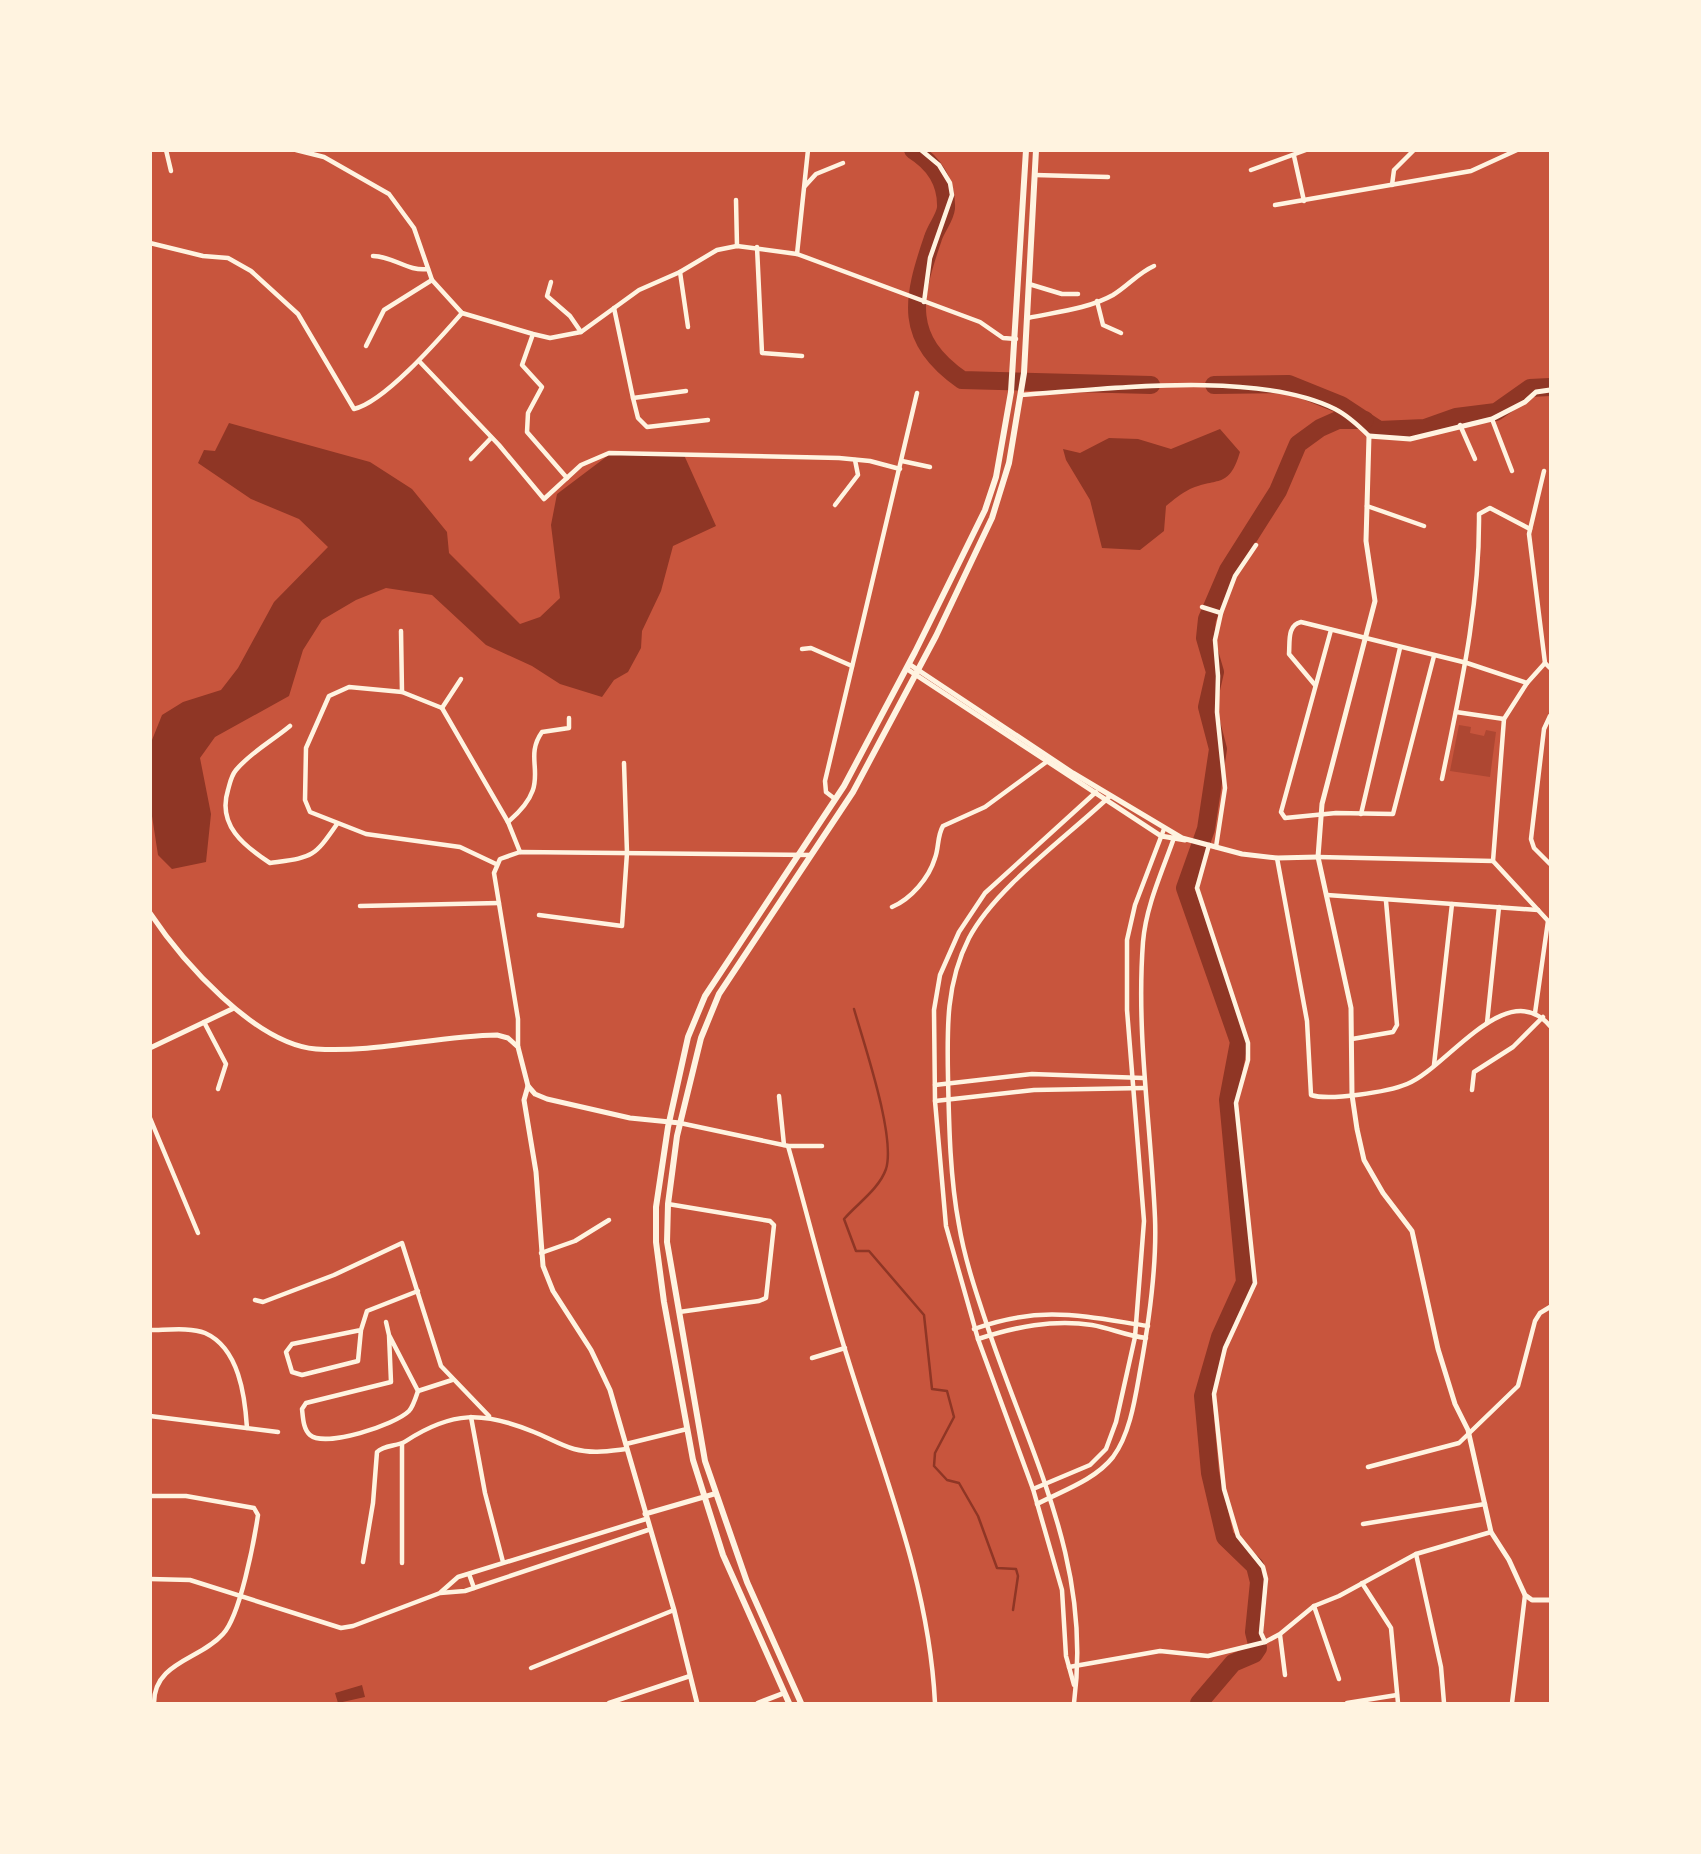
<svg xmlns="http://www.w3.org/2000/svg" width="1701" height="1854" font-family="'Exo 2',sans-serif">
  <style>
    .green { fill: #ae4732 }
    .water { fill: #8f3625 }
    .lines { fill: none; stroke-linecap: round; stroke-linejoin: round }
    .stream { stroke: #8f3625; stroke-width: 2.5 }
    .river { stroke: #8f3625; stroke-width: 18 }
    .minor { stroke: #fff3e0; stroke-width: 4.5 }
    .tertiary { stroke: #fff3e0; stroke-width: 5 }
    .primary { stroke: #fff3e0; stroke-width: 6 }
  </style>
  <rect width="100%" height="100%" fill="#c8553d"/>
  <path class="green" d="M1459,725L1471,727L1470,733L1484,736L1486,730L1496,732L1490,777L1450,771Z"/>
  <g class="water">
    <path d="M229,423L370,462L412,489L447,532L449,553L520,624L540,617L560,598L551,525L557,494L610,454L684,455L716,526L673,546L661,591L642,631L641,648L628,672L614,680L602,697L560,684L532,666L486,645L432,595L386,588L356,600L322,620L303,650L289,696L215,737L200,758L211,814L206,862L172,869L158,855L150,803V745L162,715L183,702L221,690L238,668L274,602L328,547L299,519L251,499L198,463L204,450L215,451Z"/>
    <path d="M1220,429L1240,452C1229,489 1218,477 1190,489C1182,493 1173,500 1166,506L1164,531L1140,550L1102,548L1090,500L1066,460L1063,449L1080,453L1109,438L1138,439L1171,449Z"/>
    <path d="M362,1685L365,1697L338,1703L335,1693Z"/>
  </g>
  <g class="lines">
    <path class="stream" d="M854,1009C864,1044 896,1137 886,1169C879,1189 858,1203 844,1219L856,1251H869L924,1315L932,1389L947,1391L954,1417L935,1453L934,1466L947,1480L959,1483L978,1516L997,1568L1016,1569L1018,1576L1013,1610"/>
    <g class="river">
      <path d="M913,150C934,163 947,183 946,208C945,218 936,228 933,238C912,299 903,339 962,380L1151,385"/>
      <path d="M1214,385L1289,384L1341,405L1379,430L1425,428L1456,417L1496,412L1530,388L1550,387"/>
      <path d="M1199,1703L1233,1663L1254,1654L1258,1648L1254,1632L1259,1582L1255,1566L1225,1537L1210,1473L1203,1396L1220,1337L1245,1282L1228,1100L1239,1042L1185,888L1206,829L1218,749L1207,707L1215,672L1205,638L1207,619L1228,570L1278,491L1298,444L1320,428L1338,420H1365"/>
    </g>
    <g class="minor">
      <path d="M166,150L171,171"/>
      <path d="M296,150L324,157L389,194L414,228L432,280L462,313L533,334L550,338L581,332L639,290L680,272L717,250L737,246L797,254L980,322L1003,338L1016,339"/>
      <path d="M921,150L939,165L950,183L952,195L930,258L924,302"/>
      <path d="M1294,156L1304,201"/>
      <path d="M1251,170L1306,150"/>
      <path d="M1035,175L1108,177"/>
      <path d="M1392,185L1394,170L1414,150"/>
      <path d="M805,186L816,174L843,163"/>
      <path d="M736,200L737,246"/>
      <path d="M1275,205L1471,171L1517,150"/>
      <path d="M150,243L203,256L228,258L251,271L298,314L354,409C385,402 440,338 462,313"/>
      <path d="M757,247L762,353L802,356"/>
      <path d="M797,254L808,150"/>
      <path d="M373,256C393,256 408,272 428,269"/>
      <path d="M680,272L688,327"/>
      <path d="M551,282L547,296L570,316L581,332"/>
      <path d="M1029,284L1062,294H1078"/>
      <path d="M1097,301L1103,325L1121,333"/>
      <path d="M614,308L633,398L686,391"/>
      <path d="M1028,318C1056,312 1088,309 1113,295C1128,286 1138,273 1154,266"/>
      <path d="M533,334L522,365L542,387L528,413L527,432L567,478"/>
      <path d="M366,346L384,310L432,280"/>
      <path d="M419,361L499,445L544,499L581,465L609,453L839,458L870,461L900,469"/>
      <path d="M1021,395C1108,389 1257,370 1335,409C1347,415 1359,426 1369,436"/>
      <path d="M633,398L638,418L647,427L708,420"/>
      <path d="M1492,419L1512,471"/>
      <path d="M1460,425L1475,459"/>
      <path d="M471,459L491,438"/>
      <path d="M902,461L930,467"/>
      <path d="M1544,471L1529,534L1545,663L1550,668"/>
      <path d="M835,505L858,475L855,460"/>
      <path d="M1367,506L1424,526"/>
      <path d="M1202,607L1221,613"/>
      <path d="M1331,630L1281,812L1285,818L1336,813L1393,814L1434,656"/>
      <path d="M401,631L402,692"/>
      <path d="M802,649L811,648L852,666"/>
      <path d="M1545,663L1527,683L1504,719L1493,861L1550,923"/>
      <path d="M1315,685L1289,654C1290,642 1287,625 1301,622L1467,663L1527,683"/>
      <path d="M442,708L461,679"/>
      <path d="M1456,712L1504,719"/>
      <path d="M1550,716L1544,729L1531,839L1534,848L1550,864"/>
      <path d="M290,726C272,741 251,752 236,770C231,776 230,783 228,790C217,825 244,846 270,863C312,857 313,859 337,824"/>
      <path d="M1442,779C1460,691 1480,605 1479,514L1490,508L1530,529"/>
      <path d="M835,799L826,792L825,781L917,393"/>
      <path d="M1361,814L1400,648"/>
      <path d="M508,822C557,781 520,763 542,732L569,728V718"/>
      <path d="M1209,845L1197,888L1248,1043V1060L1236,1103L1255,1283L1225,1348L1214,1394L1224,1489L1238,1536L1263,1567L1266,1579L1261,1633L1265,1642"/>
      <path d="M1216,847L1225,788L1217,712L1218,676L1215,640L1221,613L1235,576L1256,545"/>
      <path d="M1318,857L1493,861"/>
      <path d="M1277,858L1307,1021L1311,1095C1329,1101 1388,1092 1407,1084C1446,1069 1507,975 1550,1026"/>
      <path d="M496,864L460,847L366,834L310,812L305,800L306,748L329,696L349,687L402,692L442,708L508,822L520,852"/>
      <path d="M1327,895L1538,910"/>
      <path d="M360,906L499,903"/>
      <path d="M892,907C911,899 929,878 935,858C939,848 937,836 943,826L985,807L1049,760"/>
      <path d="M539,915L622,926L627,853L624,763"/>
      <path d="M1535,1013L1548,921"/>
      <path d="M204,1022L226,1064L218,1089"/>
      <path d="M1487,1023L1499,907"/>
      <path d="M1352,1039L1393,1032L1397,1025L1386,901"/>
      <path d="M518,1047V1019L494,873L500,859L520,852L811,855"/>
      <path d="M1434,1065L1452,904"/>
      <path d="M935,1085L1032,1074L1143,1078"/>
      <path d="M1472,1090L1474,1072L1513,1047L1543,1017"/>
      <path d="M779,1096L784,1145"/>
      <path d="M935,1101L1034,1090L1144,1088"/>
      <path d="M150,1118L198,1233"/>
      <path d="M680,1123L788,1146H822"/>
      <path d="M788,1146C808,1216 825,1287 847,1356C882,1471 929,1581 935,1703"/>
      <path d="M668,1204L770,1221L774,1225L766,1298L759,1301L679,1312"/>
      <path d="M541,1253L575,1241L609,1220"/>
      <path d="M255,1300L263,1302L334,1275L402,1243L441,1366L489,1416"/>
      <path d="M386,1322L389,1335L418,1391C416,1397 413,1407 409,1411C395,1425 325,1448 310,1435C303,1429 303,1417 302,1409L306,1403L391,1382L389,1335"/>
      <path d="M974,1329C1042,1305 1081,1316 1148,1326"/>
      <path d="M150,1330C166,1330 191,1327 205,1333C239,1348 245,1396 247,1428"/>
      <path d="M361,1330L358,1361L302,1375L292,1372L286,1352L292,1344L361,1330L367,1311L418,1291"/>
      <path d="M978,1339C1015,1327 1053,1319 1092,1325C1110,1328 1127,1336 1146,1338"/>
      <path d="M812,1358L845,1348"/>
      <path d="M418,1391L452,1380"/>
      <path d="M150,1416L278,1432"/>
      <path d="M471,1417L485,1493L503,1562"/>
      <path d="M626,1444L687,1429"/>
      <path d="M1368,1467L1459,1443L1518,1386L1535,1321L1540,1313L1550,1307"/>
      <path d="M1033,1489L1090,1465L1106,1449L1116,1422L1135,1337L1144,1221L1127,1010V940L1135,905L1164,829"/>
      <path d="M150,1496H186L254,1508L258,1515C254,1542 240,1616 223,1634C200,1660 154,1662 154,1703"/>
      <path d="M1037,1504C1062,1491 1095,1480 1113,1457C1130,1434 1135,1399 1140,1371C1149,1322 1157,1268 1155,1218C1151,1125 1136,1035 1143,942C1146,905 1163,870 1175,835"/>
      <path d="M1363,1524L1485,1504"/>
      <path d="M1416,1554L1441,1667L1444,1703"/>
      <path d="M363,1562L373,1503L377,1452C385,1444 397,1447 406,1441C452,1411 483,1411 534,1432C547,1437 560,1445 574,1449C592,1454 609,1451 627,1449"/>
      <path d="M402,1563V1444"/>
      <path d="M469,1574L474,1588"/>
      <path d="M150,1579L190,1580L341,1628L353,1626L440,1593L465,1591L648,1530"/>
      <path d="M1362,1583L1391,1628L1398,1703"/>
      <path d="M441,1592L458,1577L646,1519"/>
      <path d="M1314,1606L1339,1679"/>
      <path d="M1280,1635L1285,1675"/>
      <path d="M1069,1667L1160,1651L1208,1656L1265,1642L1280,1634L1314,1606L1339,1596L1416,1554L1491,1532"/>
      <path d="M531,1668L674,1610"/>
      <path d="M1074,1685L1066,1656L1062,1590L1033,1489L978,1339L946,1226L935,1101L934,1010L940,975L959,932L985,893L1096,792"/>
      <path d="M609,1703L690,1676"/>
      <path d="M1074,1703C1092,1567 1034,1462 991,1337C979,1301 965,1262 959,1225C950,1178 949,1125 948,1077C947,1028 946,983 969,938C996,887 1067,837 1110,796"/>
      <path d="M1347,1703L1397,1695"/>
      <path d="M1512,1703L1525,1595"/>
    </g>
    <g class="tertiary">
      <path d="M1550,390L1536,392L1525,402L1492,419L1410,439L1369,436L1366,541L1375,601L1322,804L1318,857L1351,1008L1352,1095L1357,1129L1364,1160L1383,1193L1412,1231L1438,1349L1455,1404L1468,1430L1491,1532L1509,1560L1525,1595L1532,1600H1550"/>
      <path d="M909,664L1073,773L1182,838L1242,854L1277,858L1318,857"/>
      <path d="M907,669L1161,836L1185,840"/>
      <path d="M150,913C182,961 255,1044 316,1049C375,1053 437,1036 497,1035L508,1038L518,1047L528,1086L524,1100L536,1172L543,1266L553,1291L591,1350L610,1390L674,1610L697,1703"/>
      <path d="M150,1048L232,1009"/>
      <path d="M528,1086L535,1094L547,1099L630,1118L680,1123"/>
      <path d="M645,1514L714,1494"/>
      <path d="M758,1703L784,1693"/>
    </g>
    <g class="primary">
      <path d="M789,1703L723,1555L693,1460L664,1302L656,1242V1207L668,1127L688,1037L705,996L844,786L915,652L985,510L996,477L1011,392L1026,150"/>
      <path d="M801,1703L747,1582L705,1461L667,1242L668,1204L677,1136L701,1038L719,994L853,792L936,636L992,518L1009,463L1024,373L1036,150"/>
    </g>
  </g>
  <rect width="1701" height="1854" fill="none" stroke="#fff3e0" stroke-width="304"/>
</svg>
